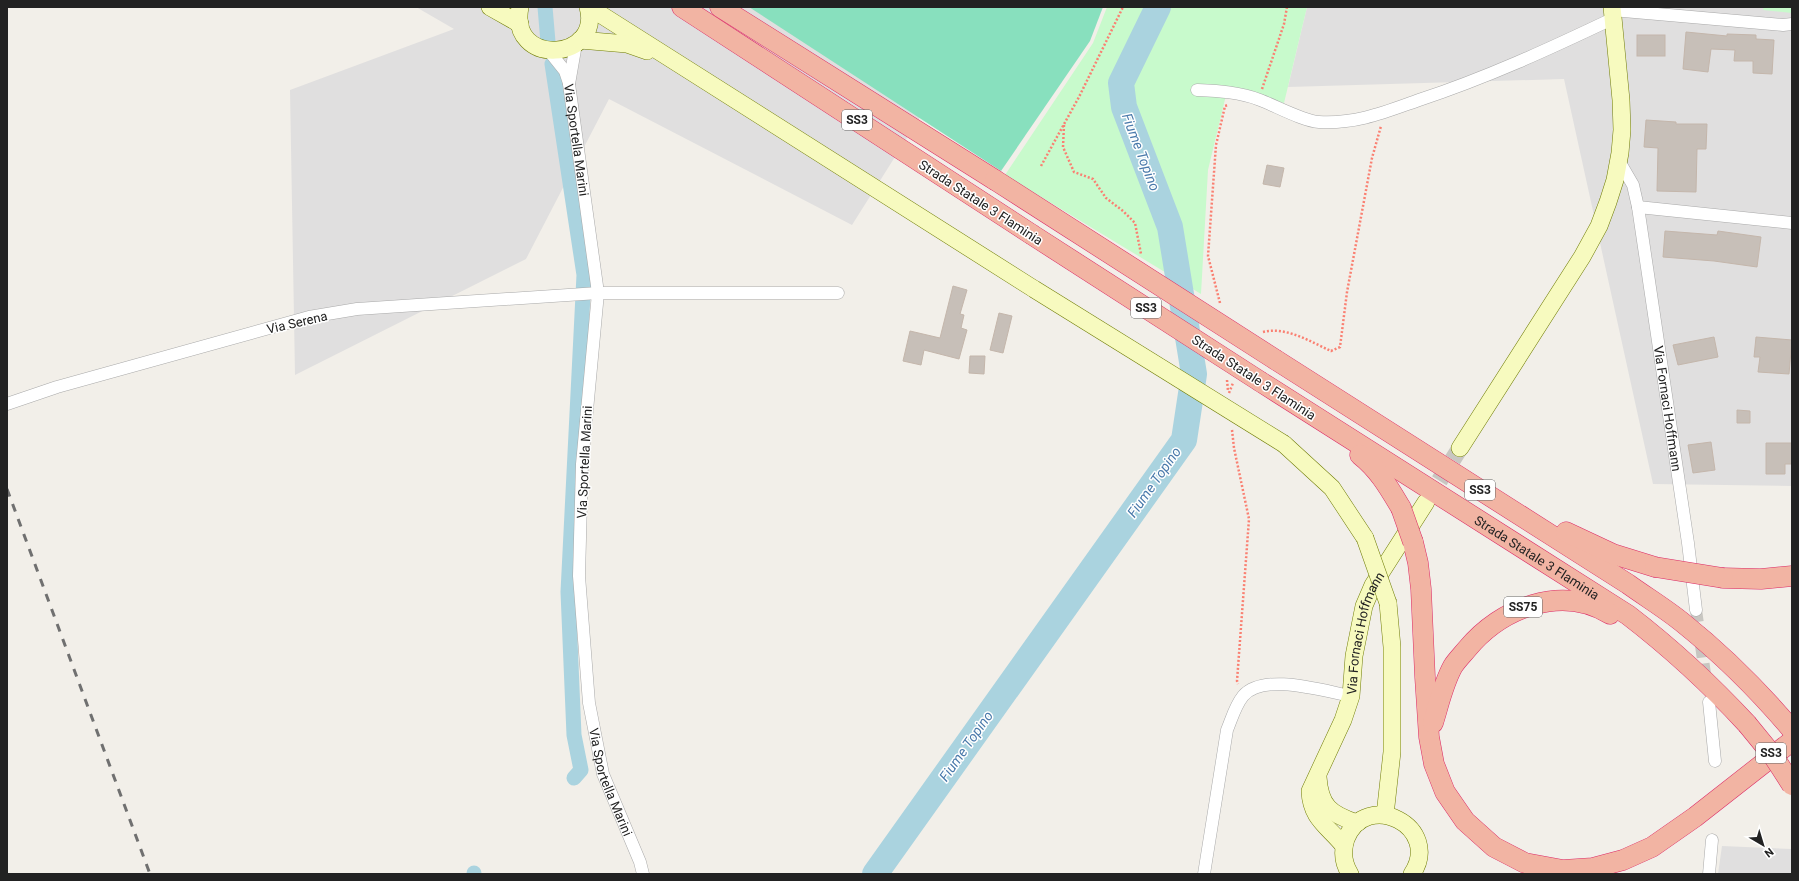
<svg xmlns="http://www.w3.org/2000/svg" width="1799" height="881" font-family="Roboto,sans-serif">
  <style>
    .residential { fill: #e0dfdf }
    .park { fill: #c8facc }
    .pitch { fill: #88e0be }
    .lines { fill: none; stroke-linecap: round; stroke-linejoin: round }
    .canal { stroke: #aad3df; stroke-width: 15 }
    .river { stroke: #aad3df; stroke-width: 26 }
    .building { fill: #c7bfb8; stroke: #c4b6ab }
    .minor-tunnel { stroke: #c8c6c1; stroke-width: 12; stroke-dasharray: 12 6; stroke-linecap: butt }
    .secondary-tunnel { stroke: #c8c6c1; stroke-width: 17; stroke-dasharray: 17 8; stroke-linecap: butt }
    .minor-casing { stroke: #a9a9a9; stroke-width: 13 }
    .secondary-casing { stroke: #707d05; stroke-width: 18 }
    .trunk-casing { stroke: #dc2a67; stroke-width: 21 }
    .path { stroke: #fa8072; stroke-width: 2.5; stroke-dasharray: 2 2; stroke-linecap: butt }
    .minor { stroke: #fff; stroke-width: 12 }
    .secondary { stroke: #f7fabf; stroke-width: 17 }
    .trunk { stroke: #f2b4a3; stroke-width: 20 }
    .rail { stroke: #707070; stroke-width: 3; stroke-dasharray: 8 8; stroke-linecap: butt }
    .secondary-bridge-casing { stroke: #707d05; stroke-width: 18; stroke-linecap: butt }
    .trunk-bridge-casing { stroke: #dc2a67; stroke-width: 21; stroke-linecap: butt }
    .secondary-bridge { stroke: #f7fabf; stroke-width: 17 }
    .trunk-bridge { stroke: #f2b4a3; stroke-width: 20 }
    .labels { text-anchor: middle; stroke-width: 3; stroke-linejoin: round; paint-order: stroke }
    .shield { fill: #fff; stroke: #646464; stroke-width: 1 }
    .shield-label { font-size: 12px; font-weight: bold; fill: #222 }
    .street-label { font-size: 13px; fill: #222; stroke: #fff }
    .water-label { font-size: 14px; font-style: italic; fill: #4a7aab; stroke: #fff }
  </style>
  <rect width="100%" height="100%" fill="#f2efe9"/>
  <g class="residential">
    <path d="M416,7H774L929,103L852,225L609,99L526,259L295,375L290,90L454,29Z"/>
    <path d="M1307,7H1792V486L1653,484L1564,79L1288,87Z"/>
    <path d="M1722,846L1792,849V874H1718Z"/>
  </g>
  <g class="park">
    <path d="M1107,7H1307L1284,103L1228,87L1208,170L1201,294L1005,175L1093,43Z"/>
    <path d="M1764,7H1792V13L1763,10Z"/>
  </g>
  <path class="pitch" d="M749,7H1103L1090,41L1001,171Z"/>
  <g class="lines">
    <g class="canal">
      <path d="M545,7L548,42"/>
      <path d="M552,64L584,275L568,592L574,735L581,770L574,778"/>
      <path d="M474,873V874"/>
    </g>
    <path class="river" d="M875,874L1184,440L1194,374L1170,227L1124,107L1121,83L1158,7"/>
  </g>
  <g class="building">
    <path d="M1686,32L1727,36V34L1756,35V39L1774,40L1772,74L1753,73V61H1734L1735,50L1711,49L1708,72L1683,69Z"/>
    <rect x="1637" y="35" width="28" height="21"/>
    <path d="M1646,120L1676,122V124H1707L1706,149H1697L1696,192L1657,191L1658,148L1644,147Z"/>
    <path d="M1267,165L1284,168L1280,187L1263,184Z"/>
    <path d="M1665,231L1717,235L1718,231L1761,237L1757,267L1714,261L1663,257Z"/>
    <path d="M953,286L967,290L960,314L964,315L961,328L967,330L959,359L924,350L921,365L903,361L910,331L940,338Z"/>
    <path d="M999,313L1012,316L1003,353L990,350Z"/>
    <path d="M1714,337L1718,357L1678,365L1673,345Z"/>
    <path d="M1756,337L1792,340L1789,374L1758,372L1760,357H1754Z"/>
    <path d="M970,356H985L984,374L969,373Z"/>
    <path d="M1737,410L1750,411V423H1737Z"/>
    <path d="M1711,442L1715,470L1693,473L1688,445Z"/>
    <path d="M1766,443H1792V464H1785V474H1766Z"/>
  </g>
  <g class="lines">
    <path class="minor-tunnel" d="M1696,610L1706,681"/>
    <path class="secondary-tunnel" d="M1426,502L1460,448"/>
    <defs>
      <g id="minor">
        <path d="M1612,10L1783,25L1792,24"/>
        <path id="s1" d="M576,44L569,84L598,293L582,464L579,576L589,703L603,774L640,862L643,874"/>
        <path d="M549,51L565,71L569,83"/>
        <path d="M1197,90C1218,91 1240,92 1260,100C1276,106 1303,121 1319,122C1357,124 1385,112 1419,100C1486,78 1549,49 1612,19"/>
        <path id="s2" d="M1619,161L1633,185L1638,207L1688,543L1696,610"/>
        <path d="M1638,207L1792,223"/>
        <path d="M7,404L57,387L309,317L357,309L598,293H838"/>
        <path d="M1709,702L1715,761"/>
        <path d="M1204,874L1227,730C1232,718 1235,706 1243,696C1264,672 1323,691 1351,696"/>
        <path d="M1709,874L1712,840"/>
      </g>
      <g id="secondary">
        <path d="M490,7L520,24"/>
        <path d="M520,7C508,68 603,61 588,7"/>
        <path d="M593,7L600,14L1034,289"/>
        <path d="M580,40L627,44L647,51"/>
        <path d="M1284,444L1332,488L1365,538"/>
        <path d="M1460,448L1582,257L1599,226L1608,202L1615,180L1620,153L1622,130L1621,100L1612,7"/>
        <path d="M1318,777C1320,806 1330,814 1357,823"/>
        <path d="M1385,815L1392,752V647L1388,603"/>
        <path id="s3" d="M1344,846C1328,826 1311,819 1310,791L1343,720L1351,696L1354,656L1364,606L1373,585L1426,502"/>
        <path d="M1350,874C1343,863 1342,851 1346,839C1366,788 1443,827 1412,874"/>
      </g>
      <g id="trunk">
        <path d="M682,7L1031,234"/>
        <path d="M720,7L995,180"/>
        <path d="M1276,360L1628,584C1646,597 1666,609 1683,623C1723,655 1759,691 1792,730"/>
        <path id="s4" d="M1261,382L1628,615C1671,648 1710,684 1747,724"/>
        <path d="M1360,455C1379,470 1389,488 1401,508"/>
        <path d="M1566,532L1613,554L1655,567"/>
        <path d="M1413,542L1418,563L1421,589L1425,677L1429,737L1434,764L1445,792L1465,821L1494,847L1525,863L1563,870L1593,868L1623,860L1652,847L1695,817L1792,741"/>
        <path d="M1723,578L1761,579L1792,576"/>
        <path d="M1433,723C1439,704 1443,684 1453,666C1457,660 1462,655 1467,649C1501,608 1561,584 1610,614"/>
      </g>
    </defs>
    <use href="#minor" class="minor-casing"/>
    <use href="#secondary" class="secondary-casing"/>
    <use href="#trunk" class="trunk-casing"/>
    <g class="path">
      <path d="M1262,89L1284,24L1287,7"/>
      <path d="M1064,125L1063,147L1074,172L1093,179L1106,198L1123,211L1135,223L1141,254"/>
      <path d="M1041,166L1079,97L1123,7"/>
      <path d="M1220,303L1208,256L1216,145L1225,106L1228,105"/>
      <path d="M1263,332C1286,326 1311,342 1331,351L1340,347L1347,292L1372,158L1381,126"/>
      <path d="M1227,380L1228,391"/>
      <path d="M1229,393L1233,383"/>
      <path d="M1232,430L1234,448L1249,519L1237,681L1238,684"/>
    </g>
    <use href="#minor" class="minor"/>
    <use href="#secondary" class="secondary"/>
    <use href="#trunk" class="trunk"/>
    <path class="rail" d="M7,489L150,874"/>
    <defs>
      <g id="secondary-bridge">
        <path d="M1034,289L1284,444"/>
        <path d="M1365,538L1388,603"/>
      </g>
      <g id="trunk-bridge">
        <path d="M995,180L1276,360"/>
        <path d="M1031,234L1261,382"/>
        <path d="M1401,508L1413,542"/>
        <path d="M1655,567L1723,578"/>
        <path d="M1747,724L1774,757L1792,785"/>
      </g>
    </defs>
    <use href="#secondary-bridge" class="secondary-bridge-casing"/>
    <use href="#trunk-bridge" class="trunk-bridge-casing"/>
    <use href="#secondary-bridge" class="secondary-bridge"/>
    <use href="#trunk-bridge" class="trunk-bridge"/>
  </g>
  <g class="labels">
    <g class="shield">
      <rect x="842" y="110" width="30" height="20" rx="3"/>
      <rect x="1131" y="298" width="30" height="20" rx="3"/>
      <rect x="1465" y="480" width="30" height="20" rx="3"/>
      <rect x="1504" y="597" width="38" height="20" rx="3"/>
      <rect x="1756" y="743" width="30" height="20" rx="3"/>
    </g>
    <g class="shield-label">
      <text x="857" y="124">SS3</text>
      <text x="1146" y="312">SS3</text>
      <text x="1480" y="494">SS3</text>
      <text x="1523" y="611">SS75</text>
      <text x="1771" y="757">SS3</text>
    </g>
    <g class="street-label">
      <text dy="5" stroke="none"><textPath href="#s1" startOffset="97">Via Sportella Marini</textPath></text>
      <text transform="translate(981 202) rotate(33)" y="5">Strada Statale 3 Flaminia</text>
      <text transform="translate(297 322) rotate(-13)" y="5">Via Serena</text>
      <text transform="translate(1254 377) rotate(33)" y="5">Strada Statale 3 Flaminia</text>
      <text dy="5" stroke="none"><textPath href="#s2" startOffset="254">Via Fornaci Hoffmann</textPath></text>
      <text transform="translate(584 462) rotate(-87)" y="5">Via Sportella Marini</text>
      <text dy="5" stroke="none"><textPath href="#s4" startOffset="327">Strada Statale 3 Flaminia</textPath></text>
      <text dy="5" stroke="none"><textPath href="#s3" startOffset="235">Via Fornaci Hoffmann</textPath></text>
      <text dy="5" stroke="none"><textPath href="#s1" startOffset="745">Via Sportella Marini</textPath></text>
    </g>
    <g class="water-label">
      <text transform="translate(1141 152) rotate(69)" y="5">Fiume Topino</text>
      <text transform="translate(1154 482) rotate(-55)" y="5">Fiume Topino</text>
      <text transform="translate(966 746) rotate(-55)" y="5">Fiume Topino</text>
    </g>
  </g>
  <rect width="1799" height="881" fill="none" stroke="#222222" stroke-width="16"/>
  <g transform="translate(1763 845) rotate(142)" stroke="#ffffff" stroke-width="3" paint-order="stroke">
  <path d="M0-3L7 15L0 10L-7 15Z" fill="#222222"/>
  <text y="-6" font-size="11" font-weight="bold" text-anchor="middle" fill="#222222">N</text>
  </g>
</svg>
